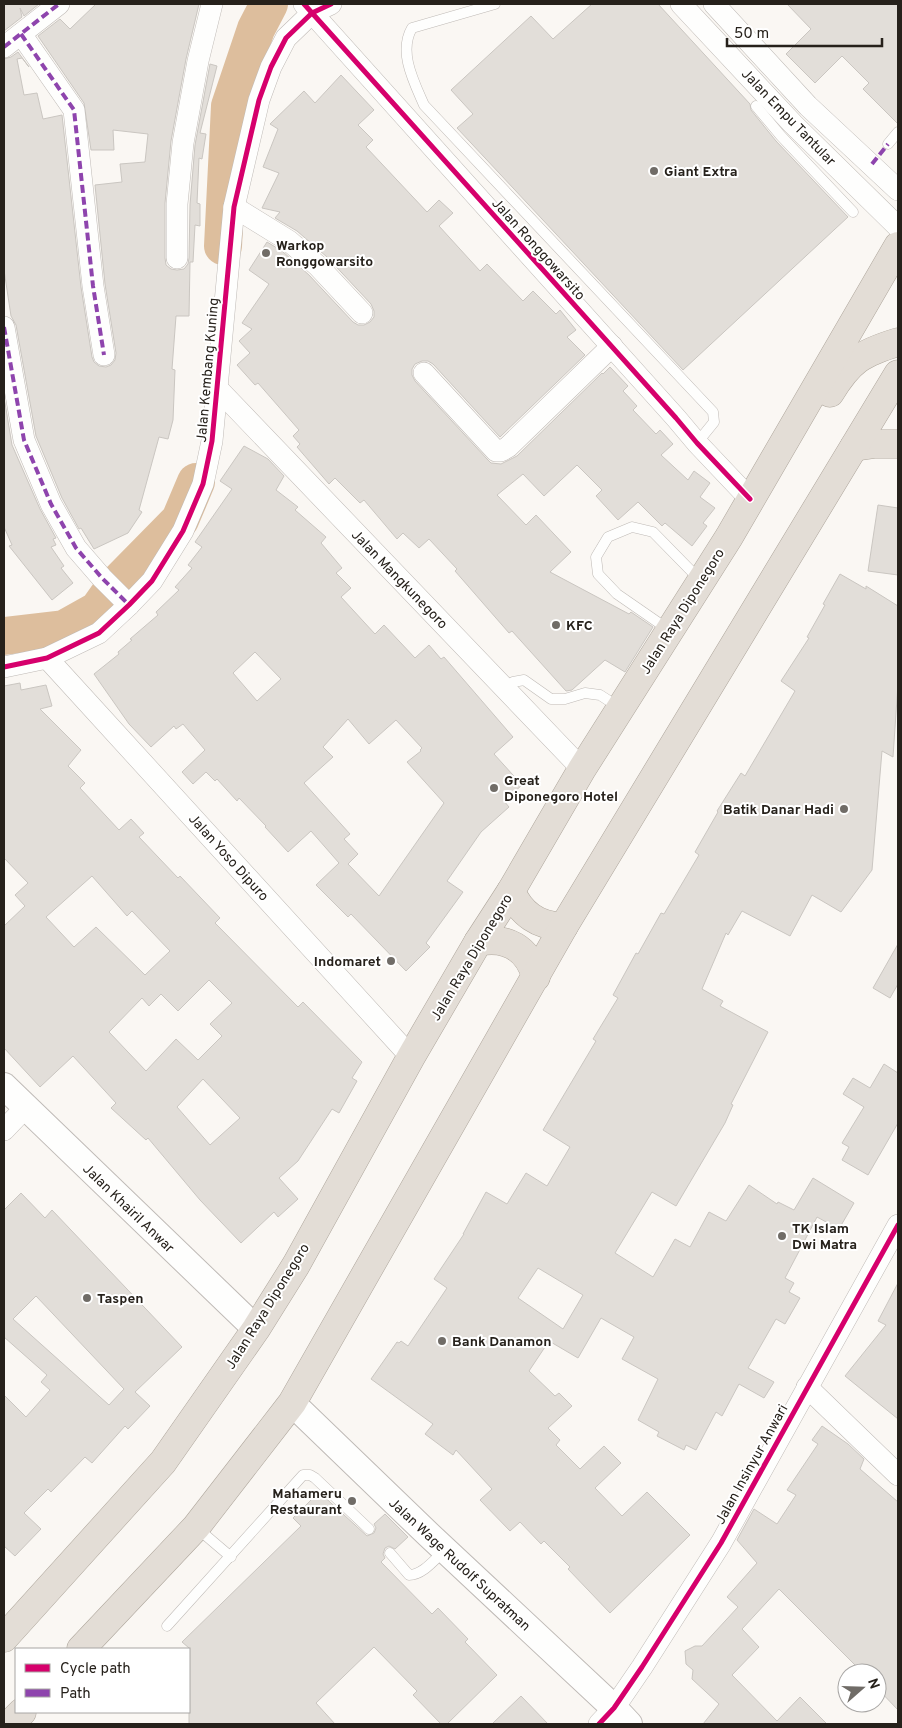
<svg xmlns="http://www.w3.org/2000/svg" width="902" height="1728" font-family="Overpass,sans-serif">
  <style>
    .lines { fill: none; stroke-linecap: round; stroke-linejoin: round }
    .river { stroke: #ddbe9d; stroke-width: 38 }
    .building { fill: #e2ded9; stroke: #cac6c1; fill-rule: evenodd }
    .service-casing { stroke: #bfbab6; stroke-width: 11 }
    .minor-casing { stroke: #bfbab6; stroke-width: 22 }
    .tertiary-casing { stroke: #bfbab6; stroke-width: 28 }
    .trunk-casing { stroke: #aea69c; stroke-width: 29 }
    .service { stroke: #fefefd; stroke-width: 10 }
    .minor { stroke: #fefefd; stroke-width: 21 }
    .tertiary { stroke: #fefefd; stroke-width: 26 }
    .trunk { stroke: #e3ddd6; stroke-width: 28 }
    .quiet { stroke: #8e44ad; stroke-width: 4; stroke-dasharray: 8 4; stroke-linecap: butt }
    .cycleway-casing { stroke: #fff; stroke-width: 8 }
    .cycleway { stroke: #d6006c; stroke-width: 5 }
    .poi-dot { fill: #706c67; stroke: #fff; stroke-width: 2 }
    .labels { text-anchor: middle; stroke-width: 4; stroke-linejoin: round; paint-order: stroke }
    .street-label { font-size: 14px; fill: #26211b; stroke: #fff }
    .poi-label { font-size: 14px; font-weight: bold; fill: #26211b; stroke: #fff; text-anchor: start }
  </style>
  <rect width="100%" height="100%" fill="#faf7f3"/>
  <g class="lines">
    <g class="river">
      <path d="M223,246L230,106L256,29L269,4"/>
      <path d="M4,636L64,629L98,610L115,586L180,520L196,482"/>
    </g>
  </g>
  <g class="building">
    <path d="M4,4H39L24,16L20,8L22,17L4,31Z"/>
    <path d="M96,4H199L186,59L171,141L165,203V258L166,265L171,269L177,270L184,269L188,264L189,258L190,205L195,145L210,64L217,66L200,133L206,134L202,159L199,158L197,203L200,204V226L195,225L193,262H190L189,316H176L172,369L175,370L173,420L168,439L159,437L139,510L142,512L128,533L94,549L81,528L79,529L62,498L36,436L16,325L11,316L4,270V59L11,57L18,52L29,67L22,58L17,59L24,95L37,93L43,119L62,115L81,287L92,357L94,362L99,366L106,367L111,365L115,360L116,353L105,284L95,185L122,182L120,164L145,162L148,134L113,130L114,150H91L84,103L38,36L60,19L70,29Z"/>
    <path d="M592,4H658L750,104L751,110L776,141L848,217L683,370L457,128L473,114L451,90L531,16L553,39Z"/>
    <path d="M787,4H898V124L863,89L869,83L842,56L815,83L786,54L811,29Z"/>
    <path d="M341,75L374,110L358,125L373,140L366,147L427,212L439,200L453,213L439,226L480,271L487,264L523,301L533,291L556,314L560,310L576,330L567,337L585,355L500,437L433,364L428,361H422L415,364L412,369V375L415,381L487,459L491,463L501,464L517,456L602,373L603,374L610,367L628,386L623,391L637,406L633,410L656,434L660,430L673,444L661,455L688,480L694,471L710,483L700,497L715,508L703,523L707,526L692,546L665,523L662,526L638,502L618,520L596,496L602,490L577,465L544,496L523,474L497,495L526,525L536,515L571,552L550,572L629,614L631,612L653,627L625,672L605,660L572,690L566,691L512,631L509,633L455,571L457,569L429,539L419,548L403,533L397,539L364,500L360,503L335,478L329,484L297,447L300,444L293,436L299,430L258,383L255,385L237,365L250,353L239,341L252,329L242,323L269,284L249,270L267,242L282,251L309,275L353,322L358,325H364L370,322L374,317V311L371,304L327,257L297,231L275,218L280,212L262,208L279,173L263,167L278,129L270,124L304,91L315,103Z"/>
    <path d="M4,397L12,445L40,509L56,538L53,539L56,545L51,547L64,566L61,568L73,583L52,600L9,546L12,545L4,527Z"/>
    <path d="M244,446L268,459L284,476L276,490L298,507L295,510L326,537L321,543L342,568L336,573L351,588L341,597L375,634L384,625L415,658L429,645L441,659L444,657L513,737L494,754L522,785L504,801L509,807L481,832L447,881L463,892L426,943L430,947L406,971L351,914L348,917L316,885L339,863L311,831L288,852L265,827L266,826L239,798L237,801L217,779L215,781L206,772L193,784L182,772L205,750L183,724L176,729L174,726L151,747L129,724L94,674L119,654L118,652L132,640L130,639L158,615L156,612L179,590L175,587L192,568L188,565L202,547L195,542L232,489L220,481ZM255,652L281,679L257,701L233,673ZM348,719L369,744L396,720L422,748L420,750L421,751L407,762L444,803L379,896L348,864L358,854L344,839L350,834L304,783L333,757L323,747Z"/>
    <path d="M878,505L898,508V575L868,571Z"/>
    <path d="M840,574L866,589V586L898,606V684L893,757L882,751L872,870L841,912L812,895L790,936L742,911L728,935L726,933L702,989L723,1001L720,1006L768,1032L731,1104L733,1105L725,1123L676,1206L652,1192L615,1253L653,1277L675,1239L690,1247L709,1212L726,1221L749,1185L777,1204L778,1202L794,1210L813,1178L854,1203L839,1229L817,1217L785,1278L794,1283L789,1292L800,1298L785,1324L776,1319L748,1368L774,1382L764,1398L739,1384L722,1416L716,1412L696,1450L686,1445L684,1450L657,1436L659,1432L638,1420L658,1379L622,1359L634,1337L601,1318L578,1358L549,1341L529,1371L555,1396L559,1393L572,1406L548,1428L560,1440L556,1445L580,1469L604,1446L621,1463L595,1488L622,1516L647,1492L690,1535L610,1613L568,1569L570,1567L544,1541L541,1544L520,1522L510,1531L480,1500L492,1489L456,1450L453,1455L425,1434L433,1424L371,1379L397,1342L399,1343L401,1341L408,1346L447,1288L434,1279L464,1234H463L486,1192L507,1204L526,1173L547,1186L570,1147L543,1130L596,1041L593,1039L618,998L613,995L636,953L638,954L661,913L664,914L699,855L695,852L718,812L717,811L741,773L745,776L795,691L781,681L809,638L807,637L825,605L823,604ZM538,1268L583,1295L563,1329L518,1298Z"/>
    <path d="M20,683L21,690L46,685L52,706L40,709L81,750L68,766L85,783L80,788L119,830L131,819L144,833L139,837L178,878L180,876L220,918L215,923L298,1007L303,1002L362,1062L352,1078L357,1081L339,1113L332,1109L298,1161L279,1178L298,1199L278,1217L274,1212L241,1243L200,1200L148,1138L146,1140L111,1108L116,1103L73,1056L40,1087L4,1048V926L25,906L15,895L28,883L4,858V686ZM92,876L127,916L132,911L170,951L145,975L96,927L74,947L46,917ZM209,980L232,1003L210,1024L222,1036L198,1060L176,1039L146,1071L109,1032L142,998L149,1006L161,994L178,1011ZM203,1079L240,1118L210,1145L177,1107Z"/>
    <path d="M898,944V984L890,998L873,988Z"/>
    <path d="M884,1064L898,1073V1123L868,1175L842,1160L849,1147L842,1143L864,1107L843,1094L853,1078L870,1088Z"/>
    <path d="M21,1193L45,1218L52,1210L182,1347L135,1392L150,1406L128,1429L125,1426L92,1463L85,1457L51,1492L48,1489L24,1513L41,1529L15,1556L4,1546V1395L26,1417L50,1390L41,1382L47,1375L4,1337V1210ZM36,1296L124,1389L109,1405L13,1319Z"/>
    <path d="M898,1283V1419L845,1376L886,1325L878,1321Z"/>
    <path d="M822,1426L848,1444L864,1459L860,1469L898,1502V1710L877,1688V1673H863L779,1589L742,1629L759,1647L732,1675L777,1721L800,1697L827,1724H703L719,1704L692,1679L693,1670L686,1664L685,1651L695,1646H702L738,1607L727,1597L757,1563L737,1540L754,1509L777,1524L796,1495L787,1490L818,1444L812,1440Z"/>
    <path d="M319,1492L367,1536L374,1533L376,1528L374,1524L385,1514L408,1537L395,1549L389,1546L385,1548L383,1554L385,1558L381,1562L432,1614L438,1608L468,1639L465,1642L497,1675L447,1724H441L413,1695L417,1691L374,1647L316,1703L335,1724H189V1648L182,1642L301,1526L293,1518Z"/>
    <path d="M521,1696L548,1724H492Z"/>
  </g>
  <g class="lines">
    <defs>
      <g id="service">
        <path d="M495,4L412,28C398,52 414,82 424,105L713,412L714,422L697,443"/>
        <path d="M756,106L781,136L853,212"/>
        <path d="M888,144L898,132"/>
        <path d="M669,630L617,594L598,574L596,557L608,537L632,527L653,532L700,580"/>
        <path d="M505,689L513,682L524,680L551,699H565L585,693L600,695L620,708"/>
        <path d="M197,1528L231,1557"/>
        <path d="M390,1553L409,1575C423,1575 435,1559 445,1550"/>
        <path d="M167,1626L303,1475H310L315,1478L369,1529"/>
      </g>
      <g id="minor">
        <path d="M304,4L676,418L697,443L750,499"/>
        <path d="M681,4L793,124L898,227"/>
        <path d="M714,4L808,106L898,190"/>
        <path d="M21,34L74,110L93,286L104,355"/>
        <path d="M4,47L59,4"/>
        <path d="M234,207L289,241L318,266L362,313"/>
        <path d="M177,258V204L183,143L198,61L212,4"/>
        <path d="M4,327L24,440L51,504L76,548L102,578L129,605"/>
        <path d="M424,373L496,451H501L508,447L612,346"/>
        <path d="M217,388L582,769"/>
        <path d="M47,658L411,1057"/>
        <path d="M4,667L47,658L99,633L129,605L152,581L183,531L203,484L212,441L234,207L259,100L271,67L286,38L312,13L331,4"/>
        <path d="M4,1130L25,1108"/>
        <path d="M807,1387L898,1475"/>
        <path d="M599,1724L614,1708L642,1667L721,1543L898,1225"/>
      </g>
      <g id="tertiary">
        <path d="M4,1086L256,1329"/>
        <path d="M292,1403L429,1535L614,1708L629,1724"/>
      </g>
      <g id="trunk">
        <path d="M830,393C850,360 862,353 898,342"/>
        <path d="M854,447L875,444H898"/>
        <path d="M511,891C521,914 539,927 564,926"/>
        <path d="M478,942C507,936 528,948 536,977"/>
        <path d="M4,1638L163,1462L256,1329L296,1265L411,1057L478,942L511,891L582,769L729,537L898,246"/>
        <path d="M81,1649L196,1527L292,1403L564,926L898,374"/>
        <path d="M10,1724L22,1712"/>
      </g>
    </defs>
    <use href="#service" class="service-casing"/>
    <use href="#minor" class="minor-casing"/>
    <use href="#tertiary" class="tertiary-casing"/>
    <use href="#trunk" class="trunk-casing"/>
    <use href="#service" class="service"/>
    <use href="#minor" class="minor"/>
    <use href="#tertiary" class="tertiary"/>
    <use href="#trunk" class="trunk"/>
    <g class="quiet">
      <path d="M21,34L74,110L93,286L104,355"/>
      <path d="M4,47L59,4"/>
      <path d="M872,164L888,144"/>
      <path d="M4,327L24,440L51,504L76,548L102,578L129,605"/>
    </g>
    <defs>
      <g id="cycleway">
        <path d="M304,4L676,418L697,443L750,499"/>
        <path d="M4,667L47,658L99,633L129,605L152,581L183,531L203,484L212,441L234,207L259,100L271,67L286,38L312,13L331,4"/>
        <path d="M599,1724L614,1708L642,1667L721,1543L898,1225"/>
      </g>
    </defs>
    <use href="#cycleway" class="cycleway-casing"/>
    <use href="#cycleway" class="cycleway"/>
  </g>
  <g class="poi-dot">
    <circle cx="654" cy="171" r="5"/>
    <circle cx="266" cy="253" r="5"/>
    <circle cx="556" cy="625" r="5"/>
    <circle cx="494" cy="788" r="5"/>
    <circle cx="844" cy="809" r="5"/>
    <circle cx="391" cy="961" r="5"/>
    <circle cx="782" cy="1236" r="5"/>
    <circle cx="87" cy="1298" r="5"/>
    <circle cx="442" cy="1341" r="5"/>
    <circle cx="352" cy="1501" r="5"/>
  </g>
  <g class="labels">
    <g class="street-label">
      <text transform="translate(789 117) rotate(46)" y="5">Jalan Empu Tantular</text>
      <text transform="translate(539 249) rotate(48)" y="5">Jalan Ronggowarsito</text>
      <text transform="translate(207 370) rotate(-85)" y="5">Jalan Kembang Kuning</text>
      <text transform="translate(400 579) rotate(46)" y="5">Jalan Mangkunegoro</text>
      <text transform="translate(682 611) rotate(-58)" y="5">Jalan Raya Diponegoro</text>
      <text transform="translate(229 857) rotate(48)" y="5">Jalan Yoso Dipuro</text>
      <text transform="translate(471 957) rotate(-59)" y="5">Jalan Raya Diponegoro</text>
      <text transform="translate(129 1208) rotate(44)" y="5">Jalan Khairil Anwar</text>
      <text transform="translate(267 1306) rotate(-58)" y="5">Jalan Raya Diponegoro</text>
      <text transform="translate(751 1464) rotate(-61)" y="5">Jalan Insinyur Anwari</text>
      <text transform="translate(460 1564) rotate(43)" y="5">Jalan Wage Rudolf Supratman</text>
    </g>
    <g class="poi-label">
      <text x="664" y="176">Giant Extra</text>
      <text x="276" y="250">Warkop<tspan x="276" dy="16">Ronggowarsito</tspan></text>
      <text x="566" y="630">KFC</text>
      <text x="504" y="785">Great<tspan x="504" dy="16">Diponegoro Hotel</tspan></text>
      <text x="834" y="814" text-anchor="end">Batik Danar Hadi</text>
      <text x="381" y="966" text-anchor="end">Indomaret</text>
      <text x="792" y="1233">TK Islam<tspan x="792" dy="16">Dwi Matra</tspan></text>
      <text x="97" y="1303">Taspen</text>
      <text x="452" y="1346">Bank Danamon</text>
      <text x="342" y="1498" text-anchor="end">Mahameru<tspan x="342" dy="16">Restaurant</tspan></text>
    </g>
  </g>
  <rect width="902" height="1728" fill="none" stroke="#26211b" stroke-width="10"/>
  <rect x="15" y="1648" width="175" height="65" fill="#ffffff" stroke="#a8a6a4"/>
  <rect x="25" y="1664" width="25" height="8" fill="#d6006c" stroke="#a8a6a4"/>
  <text x="60" y="1673" font-size="15" fill="#26211b">Cycle path</text>
  <rect x="25" y="1689" width="25" height="8" fill="#8e44ad" stroke="#a8a6a4"/>
  <text x="60" y="1698" font-size="15" fill="#26211b">Path</text>
  <g transform="translate(862 1688) rotate(70)"><circle r="24" fill="#ffffff" stroke="#a8a6a4"/>
  <path d="M0-4L9 19L0 12L-9 19Z" fill="#706c67"/>
  <text y="-8" font-size="14" font-weight="bold" text-anchor="middle" fill="#26211b">N</text>
  </g>
  <path d="M727 38v8h155v-8" fill="none" stroke="#26211b" stroke-width="2.5"/>
  <text x="734" y="38" font-size="15" fill="#26211b" stroke="#ffffff" stroke-width="4" paint-order="stroke">50 m</text>
</svg>
